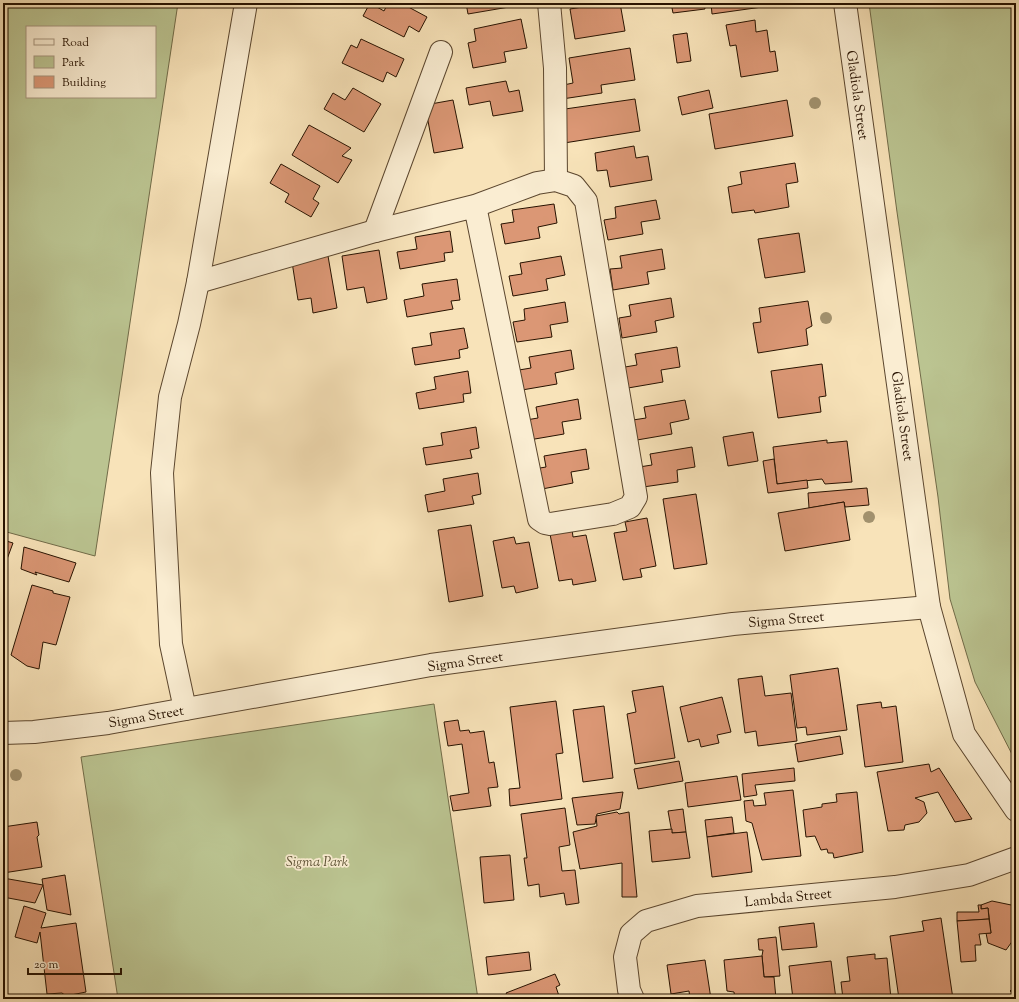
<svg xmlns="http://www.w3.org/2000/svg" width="1019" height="1002" font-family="'Sorts Mill Goudy',serif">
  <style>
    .green { fill: #bbc491; stroke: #716b48; fill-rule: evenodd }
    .building { fill: #db9775; stroke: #271200 }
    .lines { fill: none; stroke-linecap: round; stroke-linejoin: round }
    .minor-casing { stroke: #5b462e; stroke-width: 24 }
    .minor { stroke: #faedd2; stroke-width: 22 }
    .tree { fill: #a2926f }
    .labels { text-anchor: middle; stroke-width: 3.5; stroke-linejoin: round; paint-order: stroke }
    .street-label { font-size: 14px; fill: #271200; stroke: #faedd2 }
    .park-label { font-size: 14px; font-style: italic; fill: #5b5033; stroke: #faedd2 }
  </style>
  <rect width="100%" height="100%" fill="#f8e3b9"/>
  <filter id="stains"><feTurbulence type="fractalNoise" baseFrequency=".005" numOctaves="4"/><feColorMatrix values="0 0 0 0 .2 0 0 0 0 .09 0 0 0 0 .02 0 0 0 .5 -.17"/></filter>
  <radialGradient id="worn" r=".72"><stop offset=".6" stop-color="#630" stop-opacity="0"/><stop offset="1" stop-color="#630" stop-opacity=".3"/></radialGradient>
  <g class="green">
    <path d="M3,3H178L95,556L3,531ZM27,27H155V97H27Z"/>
    <path d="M869,3H1016V762L975,682L950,599L938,497L897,212Z"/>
    <path d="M434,704L478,999H118L81,757Z"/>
  </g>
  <g class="building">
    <path d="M370,3L384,11L388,3H401L427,17L419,32L409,26L404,37L363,16Z"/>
    <path d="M466,3H514L515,6L468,14Z"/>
    <path d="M607,3H620L625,31L575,39L570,9Z"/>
    <path d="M671,3H704L705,9L673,13Z"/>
    <path d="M711,3H791L712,14Z"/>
    <path d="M521,19L527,48L504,52L506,62L473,68L468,43L476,41L474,29Z"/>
    <path d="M755,20L756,32L767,30L770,52L775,51L778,71L741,77L736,45L730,46L726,25Z"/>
    <path d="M687,33L691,61L677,63L673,35Z"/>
    <path d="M361,39L404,59L396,77L387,72L383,82L342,63L351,45L357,48Z"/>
    <path d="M630,48L635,80L601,85L602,93L562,99L559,86L573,83L569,58Z"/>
    <path d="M506,81L509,92L519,90L523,111L493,116L490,101L469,105L466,88Z"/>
    <path d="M353,88L381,104L364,132L324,109L333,93L345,100Z"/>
    <path d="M709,90L713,108L682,115L678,97Z"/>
    <path d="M635,99L640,131L564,143L558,110Z"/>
    <path d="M453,100L463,148L434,153L425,105Z"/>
    <path d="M787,100L793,136L715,149L709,114Z"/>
    <path d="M309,125L351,148L342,156L352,160L338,183L292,155Z"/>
    <path d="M634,146L636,158L648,156L652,180L610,187L607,170L597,171L595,153Z"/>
    <path d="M795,163L798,182L786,184L789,207L755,213L754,210L732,213L728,187L742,184L740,172Z"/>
    <path d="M281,164L320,186L313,199L319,203L311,217L285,202L289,194L270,183Z"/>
    <path d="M656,200L660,219L641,222L643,234L608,240L604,220L616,218L615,207Z"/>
    <path d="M554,204L557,223L538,227L540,238L505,244L501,224L514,222L512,210Z"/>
    <path d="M450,231L453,252L444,253L445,261L400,269L397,252L417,249L415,237Z"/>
    <path d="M799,233L805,272L765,278L758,239Z"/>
    <path d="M662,249L665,269L647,272L649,284L613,290L610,269L622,268L620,256Z"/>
    <path d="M379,250L387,299L367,303L364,287L347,290L342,256Z"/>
    <path d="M328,256L337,308L313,313L311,298L298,300L292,262Z"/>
    <path d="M561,256L565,275L546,279L548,290L513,296L509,276L522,274L520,263Z"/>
    <path d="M457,279L460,300L451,301L453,309L407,317L404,300L424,296L422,284Z"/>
    <path d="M671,298L674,317L655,321L657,332L622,338L619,318L631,316L629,305Z"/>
    <path d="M808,301L812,326L806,329L808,345L758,353L753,323L761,322L759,308Z"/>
    <path d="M565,302L568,322L550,325L552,337L517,342L513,322L525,320L524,309Z"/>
    <path d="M464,328L468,348L459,350L460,358L415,365L412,348L432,345L430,333Z"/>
    <path d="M677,347L680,367L661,370L663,382L628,388L625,367L637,365L635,354Z"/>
    <path d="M571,350L574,369L555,373L557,384L522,390L519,370L531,368L529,357Z"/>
    <path d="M822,364L826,396L819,397L821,412L778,418L771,371Z"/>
    <path d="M468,371L471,393L463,394L464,402L419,409L416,393L436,389L434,377Z"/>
    <path d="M578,399L581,419L562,422L564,434L529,440L526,420L538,418L536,407Z"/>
    <path d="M685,400L689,419L670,423L672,434L637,440L633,420L646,418L644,407Z"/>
    <path d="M476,427L479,448L470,450L472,458L426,465L423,448L443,445L441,433Z"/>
    <path d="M753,432L758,461L728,466L723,437Z"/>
    <path d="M827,440V443L847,441L852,482L825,484L822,479L777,484L773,447Z"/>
    <path d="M692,447L695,467L677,470L678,482L643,487L639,467L652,465L650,454Z"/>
    <path d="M586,449L589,469L571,472L573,483L537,490L534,469L546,467L544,456Z"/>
    <path d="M774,459L777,484L807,480L808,488L768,493L763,461Z"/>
    <path d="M478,473L481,494L472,496L474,504L428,512L425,495L445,491L443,479Z"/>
    <path d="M867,488L869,505L845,507L844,502L809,508L808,493Z"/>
    <path d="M696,494L707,564L674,569L663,499Z"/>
    <path d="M844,502L850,540L785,551L778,513Z"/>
    <path d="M647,518L656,566L640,569L642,577L623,580L614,533L627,531L625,522Z"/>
    <path d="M471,525L483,596L449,602L438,530Z"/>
    <path d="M572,529L573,537L586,535L596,581L573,585L572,579L559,581L550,534Z"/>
    <path d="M514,537L516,544L529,542L538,588L516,593L514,586L502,588L493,541Z"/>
    <path d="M3,540L13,543L3,570Z"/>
    <path d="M24,547L76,563L69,582L35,572L37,575L21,569Z"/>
    <path d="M32,585L53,591V593L70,597L56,645L43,642L39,669L27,666L11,655Z"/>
    <path d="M838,668L847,730L807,735L806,727L797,728L790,675Z"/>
    <path d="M762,676L765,696L791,693L797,741L758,746L756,731L745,733L738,679Z"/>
    <path d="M663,686L675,758L635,764L627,714L636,712L632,691Z"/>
    <path d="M722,697L731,732L717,735L719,743L701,747L699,739L688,742L680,707Z"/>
    <path d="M556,701L563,753L556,754L562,799L510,806L509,789L520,788L510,707Z"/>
    <path d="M881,702L882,708L896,706L903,762L865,767L857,705Z"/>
    <path d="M604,706L613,778L583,782L573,710Z"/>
    <path d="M458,720L460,731L469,730L470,733L484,731L489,763L494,762L498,787L488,788L491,806L453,811L450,796L469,793L462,744L448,746L444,722Z"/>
    <path d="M840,736L843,754L798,762L795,744Z"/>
    <path d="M679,761L683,781L638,789L634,769Z"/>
    <path d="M929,764L931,772L939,768L972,819L955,822L938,792L915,798L924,802L927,813L919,822L905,825L904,830L888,831L877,772Z"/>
    <path d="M794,768L795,781L755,785L757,795L744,797L742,774Z"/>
    <path d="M737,776L741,800L688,807L685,783Z"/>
    <path d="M793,790L801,856L762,860L752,823L746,821L744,801L753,800L754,806L766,805L764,793Z"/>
    <path d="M623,792L620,809L597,814L595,824L577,825L572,798Z"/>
    <path d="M857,792L863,852L834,858L833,853H828L827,849L821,850L815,836L806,837L803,810L822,807V804L837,802L836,794Z"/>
    <path d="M565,808L570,845L559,847L562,871L575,870L579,903L566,905L564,893L540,897L539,884L528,886L524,858H527L521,814Z"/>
    <path d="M683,809L686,832L672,833L668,811Z"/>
    <path d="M617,812L619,814L629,812L637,897H622V863L580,869L573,832L597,826L596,816Z"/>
    <path d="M732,817L734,833L707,837L705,820Z"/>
    <path d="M37,822L39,835L37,837L42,867L3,873V827Z"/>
    <path d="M672,829V833L686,832L690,858L652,862L649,831Z"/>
    <path d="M747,832L752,872L712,877L707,837Z"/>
    <path d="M510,855L514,900L484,903L480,857Z"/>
    <path d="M65,875L71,915L47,910L42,879Z"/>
    <path d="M3,878L43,885L35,903L3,897Z"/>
    <path d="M992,901L1016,906V921L1012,923L1013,930L1016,931V936L1006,950L988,943L986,933H991L988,908L981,909V905Z"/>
    <path d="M978,905H981V909L988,908L989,919L957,921V912H979Z"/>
    <path d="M24,906L46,913L41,928L76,923L86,992L66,996L62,993L47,994L40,932L37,943L15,937Z"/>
    <path d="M941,918L953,999H899L890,936L924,931L922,921Z"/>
    <path d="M989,919L991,933L979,934L981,945H975L976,961L961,962L957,921Z"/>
    <path d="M814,923L817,947L782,950L779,927Z"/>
    <path d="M776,937L780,976L764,977L762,956L763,950H759L758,939Z"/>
    <path d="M529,952L531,970L488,975L486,957Z"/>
    <path d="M875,954V959L887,958L891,999H843L841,982L850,981L847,957Z"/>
    <path d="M762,956L764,977H774L776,999H735L734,992L727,991L724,960Z"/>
    <path d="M705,960L711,999H690L689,991L671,994L667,965Z"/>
    <path d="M831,961L836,999H793L789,966Z"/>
    <path d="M555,974L560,985L556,987L560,999H509L506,993Z"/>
    <path d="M1016,985V996L1010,991Z"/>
    <path d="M3,995L18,999H3Z"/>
  </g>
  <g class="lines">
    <defs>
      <g id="minor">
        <path d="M549,3L555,68L556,180"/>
        <path d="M845,3L929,607L964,734L1016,810"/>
        <path d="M375,231L441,52"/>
        <path d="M198,282L375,231L475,206L537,183L556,180L574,186L586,201L636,497L630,507L613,514L550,524L545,523L539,519L475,206"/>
        <path d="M185,709L171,644L162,473L170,397L189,324L198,282L246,3"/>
        <path d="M3,733L34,732L108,723L431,665L733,624L929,607"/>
        <path d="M633,999L629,990L625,957L631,934L646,921L697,906L895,887L969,875L1016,858"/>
      </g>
    </defs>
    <use href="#minor" class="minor-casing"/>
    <use href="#minor" class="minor"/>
  </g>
  <g class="tree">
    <circle cx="815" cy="103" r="6"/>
    <circle cx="826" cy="318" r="6"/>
    <circle cx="869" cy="517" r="6"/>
    <circle cx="16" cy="775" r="6"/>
  </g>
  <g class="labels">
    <g class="street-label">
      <text transform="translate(858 95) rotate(82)" y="5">Gladiola Street</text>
      <text transform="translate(903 416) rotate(82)" y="5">Gladiola Street</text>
      <text transform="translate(786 619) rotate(-5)" y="5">Sigma Street</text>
      <text transform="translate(465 661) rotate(-8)" y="5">Sigma Street</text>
      <text transform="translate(146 716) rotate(-10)" y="5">Sigma Street</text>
      <text transform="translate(788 897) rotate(-6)" y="5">Lambda Street</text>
    </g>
    <g class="park-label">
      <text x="317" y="866">Sigma Park</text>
    </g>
  </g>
  <rect width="1019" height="1002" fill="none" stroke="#f8e3b9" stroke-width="16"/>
  <rect x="4" y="4" width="1011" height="994" fill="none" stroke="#271200" stroke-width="2"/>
  <rect x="8" y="8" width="1003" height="986" fill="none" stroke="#271200"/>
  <rect x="26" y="26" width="130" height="72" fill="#faedd2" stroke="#a6957e"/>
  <rect x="34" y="39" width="20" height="6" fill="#faedd2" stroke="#a6957e"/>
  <text x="62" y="46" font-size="12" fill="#271200">Road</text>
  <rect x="34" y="56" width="20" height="12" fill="#bbc491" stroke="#a6957e"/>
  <text x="62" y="66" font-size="12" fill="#271200">Park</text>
  <rect x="34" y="76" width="20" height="12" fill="#db9775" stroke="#a6957e"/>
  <text x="62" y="86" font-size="12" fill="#271200">Building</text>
  <path d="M28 968v6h93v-6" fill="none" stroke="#271200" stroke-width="2"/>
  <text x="34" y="968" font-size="12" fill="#271200" stroke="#faedd2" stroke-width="3" paint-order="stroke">20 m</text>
  <rect width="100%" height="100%" filter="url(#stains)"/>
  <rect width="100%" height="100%" fill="url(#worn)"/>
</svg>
